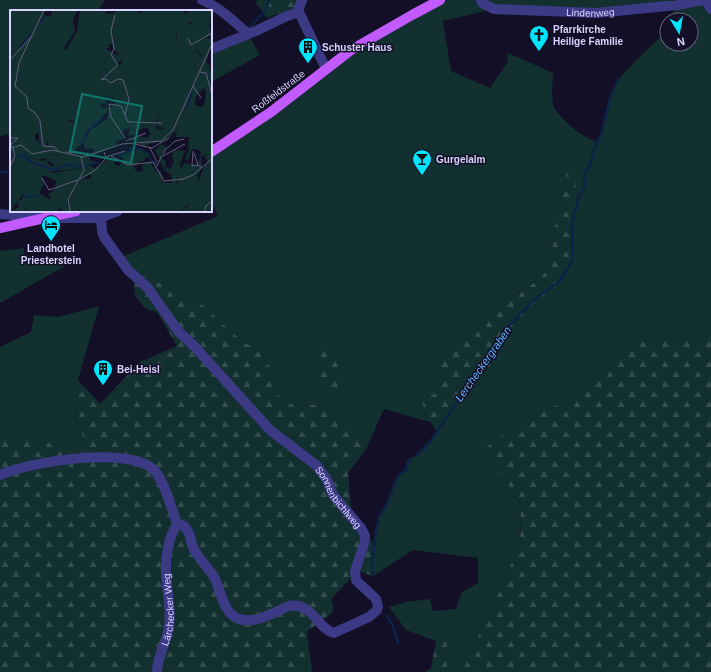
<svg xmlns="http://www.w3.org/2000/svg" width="711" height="672" font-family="Arial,sans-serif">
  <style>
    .grass { fill: #12302f; fill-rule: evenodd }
    .forest { fill: url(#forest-firs) }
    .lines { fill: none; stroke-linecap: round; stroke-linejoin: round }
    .stream { stroke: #0c2248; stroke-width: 2.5 }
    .minor { stroke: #3d3a85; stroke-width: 10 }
    .major { stroke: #c25bff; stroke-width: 10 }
    .labels { text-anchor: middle; stroke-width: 3; stroke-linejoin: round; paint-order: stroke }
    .street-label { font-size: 10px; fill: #d9d4ff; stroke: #130f26 }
    .poi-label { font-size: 10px; font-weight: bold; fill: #d9d4ff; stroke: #130f26; text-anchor: start }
    .water-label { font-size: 11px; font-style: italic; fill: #62b6ff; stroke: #130f26 }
    .inset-river { fill: none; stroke: #0c2248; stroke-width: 2 }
    .inset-road { fill: none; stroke: #625e7d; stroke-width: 1 }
    .view { fill: #0f766e; fill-opacity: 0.15; stroke: #0f766e; stroke-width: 2 }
    .inset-edge { fill: none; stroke: #d9d4ff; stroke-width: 2 }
  </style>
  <defs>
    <pattern id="forest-firs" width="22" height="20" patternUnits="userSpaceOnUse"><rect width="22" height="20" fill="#12302f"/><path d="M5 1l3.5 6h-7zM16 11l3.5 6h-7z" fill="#344d4e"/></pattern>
  </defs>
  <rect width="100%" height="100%" fill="#130f26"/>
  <g class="grass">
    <path d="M0,0H105L98,11H11V137L10,134L0,136Z"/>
    <path d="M440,0H711V337L646,340L617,354L575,397L520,422L488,455L521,503L520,548L505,575L462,672H447V643L436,641L406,630L389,607L406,602L430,599L433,611L456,609L462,592L478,583V558L413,550L373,576L372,566L374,544L379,517L384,510L398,476L406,470L408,461L424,450L437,431L430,422L462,407L479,384L512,327L532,305L560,281L573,259L572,228L577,195L568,158L565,189L558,205L550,264L541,278L524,290L503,300L466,330L436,369L438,392L422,400L426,421L384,409L366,449L355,428H339L332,405L287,404L276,393L272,370L261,354L234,334L128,270L119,258L218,216L211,201V152L326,69ZM676,6L670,20H691V44H667V27L665,32C651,47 622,71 614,88C606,105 605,124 597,142C594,140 589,139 586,137C577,132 555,114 553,104C551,94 553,82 553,73L508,53L507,63L490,88L451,71L443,21L494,9L596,13Z"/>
    <path d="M248,34L260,55L211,82V49Z"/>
    <path d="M24,248V254L45,263L65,266L0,303V251Z"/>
    <path d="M99,306L78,380L75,417L85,440L81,449H59L41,438H0V347L31,332L34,315L58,317Z"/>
  </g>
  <g class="forest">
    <path d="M258,0H299L294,8L267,18L255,2Z"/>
    <path d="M568,157L572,159L577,195L572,228L573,259L560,281L532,305L512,327L479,384L462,407L430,422L426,421L422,400L438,392L436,369L466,330L503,300L524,290L541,278L550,264L558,205L565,189Z"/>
    <path d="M128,270L141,274L199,302L234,334L261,354L272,370L276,393L287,404L332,405L339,428H355L366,449L348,473L352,517L374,544L372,566L373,576L358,571L332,598L333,612L307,632L312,672H0V438H41L59,449H80L85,440L75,417L78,380L100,404L140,362L177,346L157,312L146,309L135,296L134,283Z"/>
    <path d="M711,337V672H462L505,575L520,548L521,503L488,455L487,447L520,422L575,397L617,354L646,340Z"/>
    <path d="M323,348L340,365L343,378L341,397L326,390L317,377V357Z"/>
    <path d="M436,641L447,642V672H425L431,668Z"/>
  </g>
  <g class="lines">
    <g class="stream">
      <path d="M249,28L266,10L269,0"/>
      <path d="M0,172H11"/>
      <path d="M416,456L430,442L505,330L536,298L560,281L573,259L572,228L574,215L579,196L584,187L585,172L590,166L594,150L602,132L610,98L619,78"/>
      <path d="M373,576L372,566L374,544L379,517L384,510L398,476L406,470L408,461L411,458"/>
      <path d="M387,616L393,626L398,643"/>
    </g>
    <g class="minor">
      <path d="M202,0C219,7 234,21 248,34"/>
      <path d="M302,0L299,8V12L326,69"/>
      <path id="s1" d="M481,0L482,3L494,9L596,13L677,5L702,0"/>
      <path d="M706,0L711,9"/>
      <path d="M211,49L258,30L287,16L299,12"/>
      <path d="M0,214L45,218H99L118,211"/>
      <path id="s2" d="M101,218L102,232L104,237L128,270L147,287L179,332L195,347L270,430L317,466L327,480L333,495L361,528L365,536L364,544L355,571L356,580L376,599L378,606L377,610L369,617L334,633C317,629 313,602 289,606C285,607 281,610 278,611C263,618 243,627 230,613C222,604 220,590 215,579C209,567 198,559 193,547C190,540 191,533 185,527C183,525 180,524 177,524"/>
      <path d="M0,475C31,461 124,447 152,468C163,476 172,510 177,524"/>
      <path id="s3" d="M157,672C157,656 167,642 169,627C172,609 166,590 166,571C165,556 169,537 177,524"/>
    </g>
    <g class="major">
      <path d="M211,152L271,112L351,50L412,15L440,0"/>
      <path d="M0,228L76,211"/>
    </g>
  </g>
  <defs>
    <symbol id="church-pin" viewBox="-11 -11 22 30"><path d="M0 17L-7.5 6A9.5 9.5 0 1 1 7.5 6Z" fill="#00e5ff" stroke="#130f26"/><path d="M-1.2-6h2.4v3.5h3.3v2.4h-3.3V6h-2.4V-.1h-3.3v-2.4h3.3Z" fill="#111"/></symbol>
    <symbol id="building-pin" viewBox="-11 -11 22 30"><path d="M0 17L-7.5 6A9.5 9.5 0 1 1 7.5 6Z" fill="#00e5ff" stroke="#130f26"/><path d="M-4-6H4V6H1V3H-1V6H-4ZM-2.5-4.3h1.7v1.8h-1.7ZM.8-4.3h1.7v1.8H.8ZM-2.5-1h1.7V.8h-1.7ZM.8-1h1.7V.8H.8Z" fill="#111"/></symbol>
    <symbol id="bar-pin" viewBox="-11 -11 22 30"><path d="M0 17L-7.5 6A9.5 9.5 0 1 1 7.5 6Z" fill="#00e5ff" stroke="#130f26"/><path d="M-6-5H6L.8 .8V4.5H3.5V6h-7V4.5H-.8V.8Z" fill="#111"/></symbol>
    <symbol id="hotel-pin" viewBox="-11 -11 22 30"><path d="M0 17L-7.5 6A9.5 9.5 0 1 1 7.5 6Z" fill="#00e5ff" stroke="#130f26"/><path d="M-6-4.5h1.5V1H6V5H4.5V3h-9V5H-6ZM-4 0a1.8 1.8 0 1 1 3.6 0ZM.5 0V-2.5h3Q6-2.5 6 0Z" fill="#111"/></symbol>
  </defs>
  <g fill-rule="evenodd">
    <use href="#church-pin" x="528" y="24" width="22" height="30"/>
    <use href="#building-pin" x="297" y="36" width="22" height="30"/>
    <use href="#bar-pin" x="411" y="148" width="22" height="30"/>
    <use href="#hotel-pin" x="40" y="214" width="22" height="30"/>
    <use href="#building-pin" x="92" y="358" width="22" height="30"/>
  </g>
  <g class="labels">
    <g class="street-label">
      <text dy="4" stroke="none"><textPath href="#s1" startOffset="113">Lindenweg</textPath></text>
      <text transform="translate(278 91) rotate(-37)" y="4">Roßfeldstraße</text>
      <text dy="4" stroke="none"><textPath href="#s2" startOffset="372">Sonnenbichlweg</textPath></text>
      <text dy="4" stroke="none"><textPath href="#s3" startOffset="64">Lärchecker Weg</textPath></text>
    </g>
    <g class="poi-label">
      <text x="553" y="33">Pfarrkirche<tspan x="553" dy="12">Heilige Familie</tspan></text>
      <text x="322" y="51">Schuster Haus</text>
      <text x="436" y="163">Gurgelalm</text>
      <text x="51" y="252" text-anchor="middle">Landhotel<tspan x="51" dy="12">Priesterstein</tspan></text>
      <text x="117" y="373">Bei-Heisl</text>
    </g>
    <g class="water-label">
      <text transform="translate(483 364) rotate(-55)" y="4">Lercheckergraben</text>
    </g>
  </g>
  <g transform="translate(10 10)">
    <rect width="202" height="202" fill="#130f26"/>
    <path d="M106,0H125L127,4L118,13L114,23L116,37L113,46L104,40L102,34H99V38H95L112,48L108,53L109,58L102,65L96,62L92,38L93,32L86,16L94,4L104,3ZM162,0H173L175,4L180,0H185L182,12H177L186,19V39L182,43L167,32L166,10L159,5ZM202,24V34L196,52L200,55L199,60H202V118L188,120V116L199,111L182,119L177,115L181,107L176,103L178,96L162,123H164L156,131L135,135L136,137L120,129L129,126L138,128L140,124L138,118H133L123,125H118L122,113L139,117L143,113L147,120L156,118L149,117L146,113L149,108L147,99L176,86L186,61L181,44L186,40L191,47L193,37ZM193,78L196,80L195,92L192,97L185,95L186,86L190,81L193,83L191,81ZM93,88L98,95L92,93L90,97L99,98L97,102L77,121L76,129L80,120L97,109L115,129L106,131L107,135L80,147V153L74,155L66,157L58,154L46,156L39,151L34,155L23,153L17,147L33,151L38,149L33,148V145H46L51,142L37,131L36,137H33L29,131V122L25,125V130L15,120V109L22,95L27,98L34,109L36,124L41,127L52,116L55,106L56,111L74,112L87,106L86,97ZM73,131L75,138L84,139V143L64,141ZM0,100L9,116L0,124ZM198,127H202V170L197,168V149L194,147L198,143L191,147L192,158L187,165L189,171L195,169L197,172L194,179L202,176V183L193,185L200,194L202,193V202H169L179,196L166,176L169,167L165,161L169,153L165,160L162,159L165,152L170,151L162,147L163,140L175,141L170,154L171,159L174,153L188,155L191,141L182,139L178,151L175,149L179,141L178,132ZM150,135L157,136L151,147L156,152L155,161L145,140ZM127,138L137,143L141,148L136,147L134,151L128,152L127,155H124L125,159L128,162L133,161L132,154L141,152L143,157L147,156L144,161L150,160L152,165V172L144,176L136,169L138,175L127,178L101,157L90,164H80L71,169L81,168L83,173L70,181L57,184V202H50L53,199L50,198L46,202H20L10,193L14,183L6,168L8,167L6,159L12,151L27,162L35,165L32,166L34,173L29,183L39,189L41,188L38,185L45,179L46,171L40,168L38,161L44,163L81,156L85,159L99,148L106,150L104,154L109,156L114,149L110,145L122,140L126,141ZM0,181L5,186L7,192L1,201Z" fill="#12302f" fill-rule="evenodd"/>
    <path d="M0,0H35L34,5L41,7L42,0H68L63,9L65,21L54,38L56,40L67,21L70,0H97L86,16L96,24L92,38L96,62L101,65L106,58H109L112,50L106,42L113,46L116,37L109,30L112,29L113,18L127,4L125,0L131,3L133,0H162L159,5L165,7L166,12L170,13L166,24L167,33L172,34L182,42L187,39L181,44L186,61H188L178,84L174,90L161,95L159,98L152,96V99H147L149,108L146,110L147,120L143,113L138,117L122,113L121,119L119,117L112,121L114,127L97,109L99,98L105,94L106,89L102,88L95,91L93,88L86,98L87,107L74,112L59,110L56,113L55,107L52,116L41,127L40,132L53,144L35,145L30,150L17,147L24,153L34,155L36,152L40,156L58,154L66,157L81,151L89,152L78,157L38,162L40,168L20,159L12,151L6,159L10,165L6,168L18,177L9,189L14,198L20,202H0L9,197L5,186L0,181V124L9,116L0,100ZM22,96L27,98L34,109L36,125L40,131L37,137H34L15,120L18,114L15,109ZM189,3L201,7L199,17L202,24L197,28L192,27L185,13H188ZM178,95L176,103L181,108L177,115L182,118L196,113V109L198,111L202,109L192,116L188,117L189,120L202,118L200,128L179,132V127H166L167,123L162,122ZM162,147L170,151L169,159L165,161L169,162V167L167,168L166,176L179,194L169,202H57L58,187L57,184L53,186L60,177L61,184L69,181L83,173L80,164H90L101,157L107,158L109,161H115V170L121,171L127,178L138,175L136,166L144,176L151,172L162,173L161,164L155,161L156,158L161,159L164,150ZM196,153L199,163L197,168L202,170V176L194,179L197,172L189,169ZM202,183L201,197L189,199L183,192V188L192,184Z" fill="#12302f" fill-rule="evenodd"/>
    <path d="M185,0H201L202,3L200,7L189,4V13H185L191,18L192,27L199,29L193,37L195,39L192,47L185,37L186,18L180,17Z" fill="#12302f"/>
    <path class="inset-river" d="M26,17L34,7M10,37L21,24M177,97L182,82M70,136L77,121L93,107M6,146L13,145L23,153L45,160L57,155L72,157M108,146L120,141L121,138L130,139L139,144L141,150L147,155M75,156L89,152M12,187L31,186"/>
    <path class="inset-road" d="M34,0L9,53L5,76L17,87L18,98L25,103L30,111L33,136L45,137L48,141M105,5L101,21L104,39L101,45L108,55L91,70L96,69L101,73L108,69L113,70L119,89L115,105M178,28L181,35L202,23M0,50L22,26M190,62L196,63L202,85M183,76L191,88M0,128H8L1,134L2,138L11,135L22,144L42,140L73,147L112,134L151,131L163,120L202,34M115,128L101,107L99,94L111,96L118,112L152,113M116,131L136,123M124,134L142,138L159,128M140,138L147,152M183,141L182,156L188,155L192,158M57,142L79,144M184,143L188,155M154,144V141L165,131L174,129M101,146L118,155L143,152L154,171L173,169L183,165L202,149M96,147L115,141M147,156L151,147L175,134M0,157L5,146L3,138M32,168L39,180L68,170M70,169L84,161L96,148L94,142M60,202L58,189L74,160L71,147M194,202L196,196L202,191"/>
    <path class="view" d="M72,84L132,96L121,153L60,141Z"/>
    <rect width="202" height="202" class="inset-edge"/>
  </g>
  <g transform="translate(679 32) rotate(169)"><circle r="19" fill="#130f26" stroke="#625e7d"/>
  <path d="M0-3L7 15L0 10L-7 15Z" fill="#00e5ff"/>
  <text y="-6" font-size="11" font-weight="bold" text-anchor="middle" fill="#d9d4ff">N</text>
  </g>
</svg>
